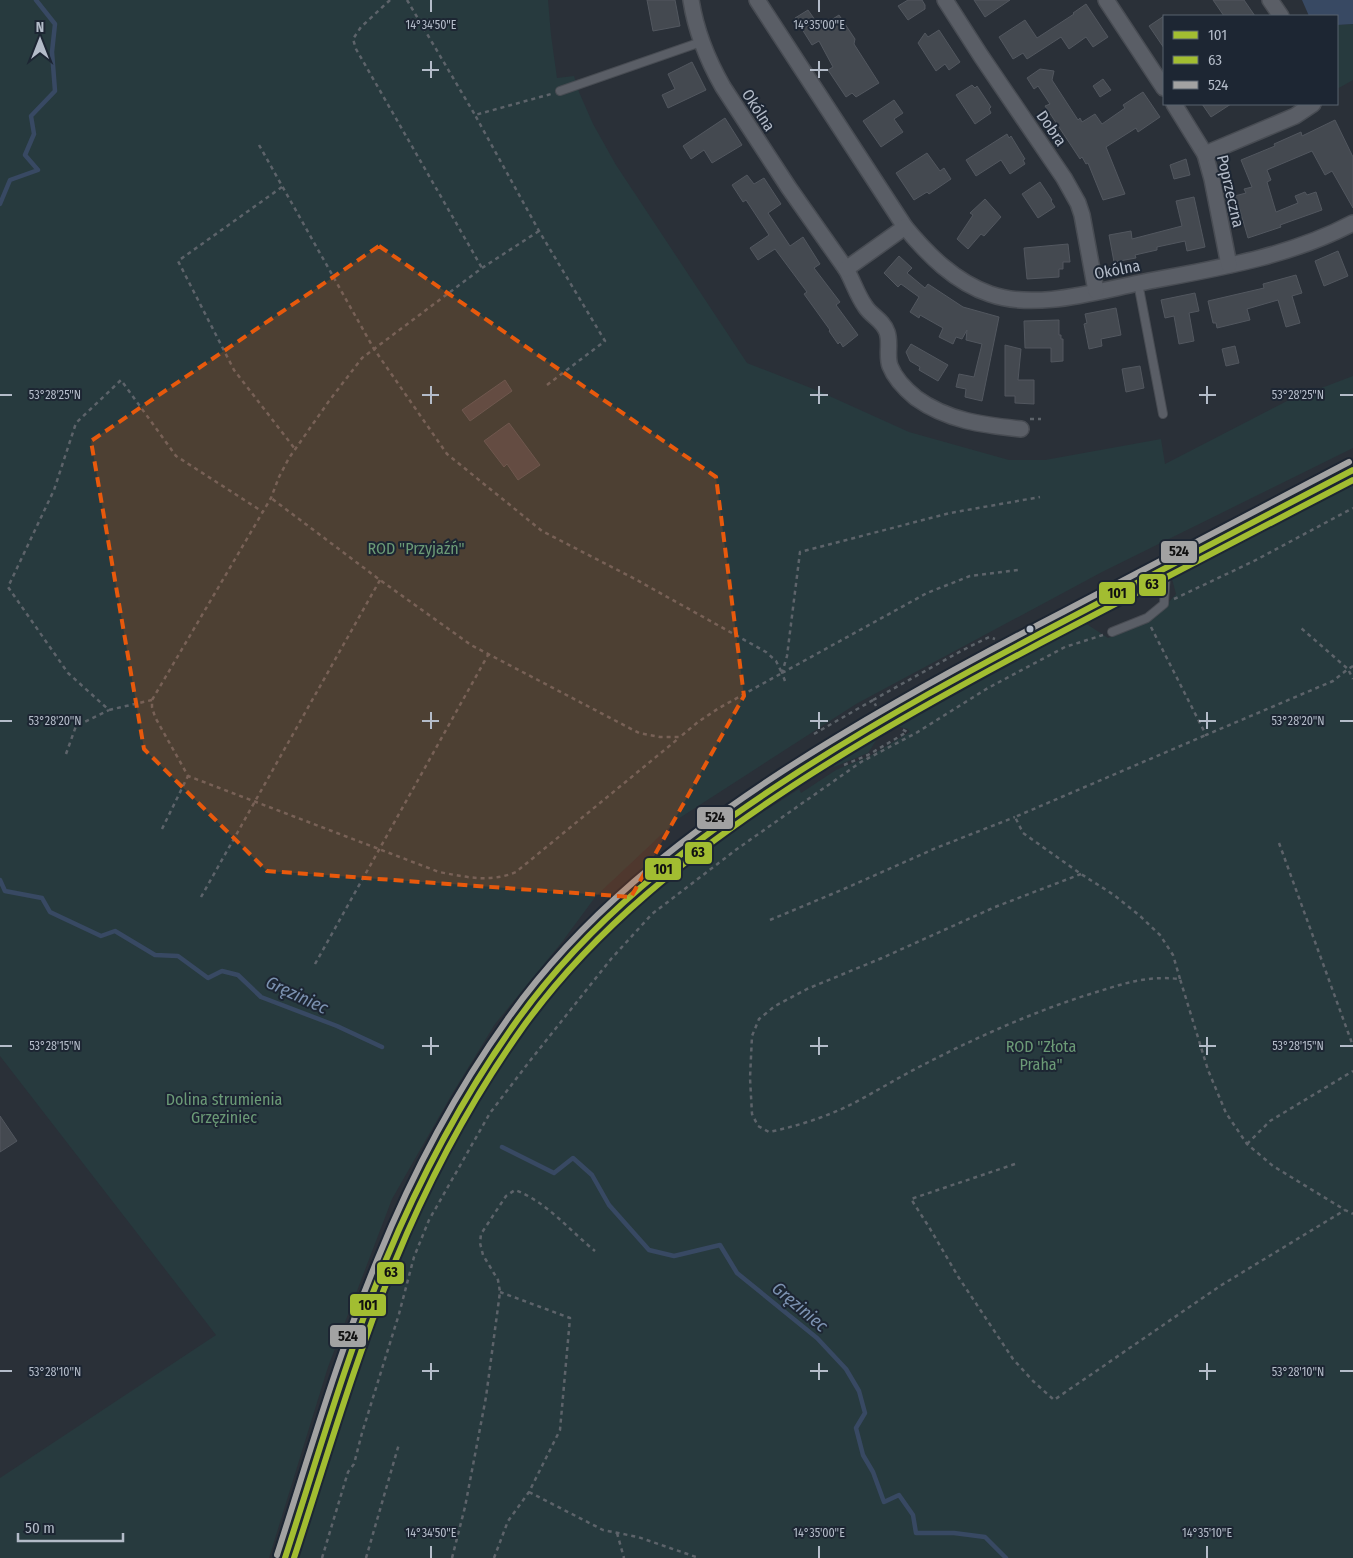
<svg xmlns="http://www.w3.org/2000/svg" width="1353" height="1558" font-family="'Fira Sans Condensed',sans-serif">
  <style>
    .green { fill: #273a3e }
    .water { fill: #384963 }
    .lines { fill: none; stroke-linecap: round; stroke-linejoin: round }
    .stream { stroke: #384963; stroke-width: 4.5 }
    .building { fill: #444950; stroke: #52575f }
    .service-casing { stroke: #484c53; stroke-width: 10 }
    .minor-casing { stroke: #484c53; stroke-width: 18 }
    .tertiary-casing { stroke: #484c53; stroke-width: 22 }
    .path { stroke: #5d636a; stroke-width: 2.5; stroke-dasharray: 4 4; stroke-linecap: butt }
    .service { stroke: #5a5e66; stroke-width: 8 }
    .minor { stroke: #5a5e66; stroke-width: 15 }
    .tertiary { stroke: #5a5e66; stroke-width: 20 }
    .bus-1-casing { stroke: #1d2633; stroke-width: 10 }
    .bus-2-casing { stroke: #1d2633; stroke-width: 10 }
    .bus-3-casing { stroke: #1d2633; stroke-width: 10 }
    .bus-1 { stroke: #a2bd31; stroke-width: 6 }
    .bus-2 { stroke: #a2bd31; stroke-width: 6 }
    .bus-3 { stroke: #a2a2a2; stroke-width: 6 }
    .marked { fill: #e8590c; fill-opacity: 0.2; stroke: #e8590c; stroke-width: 4; stroke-dasharray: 10 6; stroke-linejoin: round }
    .ticks { fill: none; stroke: #b4bcc9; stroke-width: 2 }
    .bus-dot { fill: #b4bcc9; stroke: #1d2633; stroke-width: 2 }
    .labels { text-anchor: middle; stroke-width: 4; stroke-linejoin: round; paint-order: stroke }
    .street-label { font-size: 16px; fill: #b4bcc9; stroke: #1d2633 }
    .park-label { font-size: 16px; fill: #6b9a76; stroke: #1d2633 }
    .water-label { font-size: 18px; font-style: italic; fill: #7c92b1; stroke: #1d2633 }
    .ticks-label { font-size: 12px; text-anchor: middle; fill: #b4bcc9; stroke: #1d2633; stroke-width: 4; stroke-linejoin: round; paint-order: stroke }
    .line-badge { stroke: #1d2633; stroke-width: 2 }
    .pale-badge-label { font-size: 14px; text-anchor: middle; font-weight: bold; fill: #111 }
  </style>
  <rect width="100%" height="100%" fill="#2a3038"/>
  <g class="green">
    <path d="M0,0H548L551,35L557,78L574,76L579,92L593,124L616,165L747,363L816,390L909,432L1009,460H1045L1161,439L1165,464L1287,401L1353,376V448L1102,572L856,704L678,819L596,896L562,942L495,1024L452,1094L392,1199L328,1367L269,1558H0V1478L216,1335L0,1056Z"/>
    <path d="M1353,24V80L1337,89V25Z"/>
    <path d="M1353,478V1558H293L383,1286L448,1145L524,1024L602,932L713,839L768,809L799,789L801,793L836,770L870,756L910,732L908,729L891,725L1082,621L1108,638C1139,627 1154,620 1176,594L1171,575Z"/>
    <path d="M882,731L868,753L834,767V766L870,736Z"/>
  </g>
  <path class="water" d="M1302,0H1353V24L1337,25V16H1309Z"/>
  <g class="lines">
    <g class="stream">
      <path d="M0,204L10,180L38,170L25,155L34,134L31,116L55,91L52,52L55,24L36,0"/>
      <path d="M0,880L5,891L42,898L50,912L101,936L115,931L155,955L178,956L208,978L222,971L238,975L261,997L337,1026L382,1047"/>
      <path d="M502,1147L554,1173L573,1158L592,1175L609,1205L649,1250L674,1256L720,1245L737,1273L817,1338L846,1369L859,1391L865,1413L856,1428L863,1455L873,1472L884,1502L899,1495L913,1515L916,1533H954L985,1537L1006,1558"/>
    </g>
  </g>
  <g class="building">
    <path d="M647,0H675L680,26L653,31Z"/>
    <path d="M908,0H922L925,5V9L908,20L898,6Z"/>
    <path d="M974,0H1010L985,17Z"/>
    <path d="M1213,0H1244L1255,16H1224Z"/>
    <path d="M1086,4L1108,37L1093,47L1086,37L1069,49L1061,37L1027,59L1023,53L1013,59L999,37L1025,20L1037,38L1074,14L1073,13Z"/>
    <path d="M808,10L820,27L839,15L855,39L854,44L879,83L856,97L852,93L846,97L828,70L833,67L819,41L812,45L795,18Z"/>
    <path d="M1164,16V48L1149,26Z"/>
    <path d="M939,30L960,62L949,70L945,64L936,71L918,43L925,33L928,37Z"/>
    <path d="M692,62L706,90L668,108L662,95L675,89L668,74Z"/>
    <path d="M1040,69L1054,71L1052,80L1078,120L1080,118L1082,122L1095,114L1102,124L1125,108L1123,105L1143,92L1160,117L1138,132L1136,128L1106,147L1125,194L1103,200L1088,163L1086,164L1082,157L1080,159L1045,106L1050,104L1038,86L1034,89L1027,78Z"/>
    <path d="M1103,79L1111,90L1100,97L1093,86Z"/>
    <path d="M972,85L975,88L977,86L991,107L989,109L991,113L975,124L956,95Z"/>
    <path d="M894,100L903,113L894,119L903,132L881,147L863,121Z"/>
    <path d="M1202,104H1231L1211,117Z"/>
    <path d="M725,118L742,145L712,163L704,150L691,159L683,146Z"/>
    <path d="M1335,120L1353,157V208L1332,171L1325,175L1312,151L1267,170L1271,180L1267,182L1276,212L1298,203L1295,196L1305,192L1307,195L1316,192L1322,210L1280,225L1281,227L1248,238L1239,207L1235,209L1231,197L1246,193L1244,189L1252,187L1241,160L1275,146L1274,144L1301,132L1302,136Z"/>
    <path d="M1007,134L1009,138L1011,136L1025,159L1023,160L1025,164L1010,174L1001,160L976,176L966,160Z"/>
    <path d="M927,153L940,171L944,168L951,179L929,194L927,192L914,200L896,173Z"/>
    <path d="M1186,159L1190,175L1174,179L1170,165Z"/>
    <path d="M747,175L754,184L764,178L781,204L768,213L790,246L803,237L820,264L814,268L840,302L836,305L858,335L843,347L840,342L838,344L829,331L830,330L804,294L807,292L775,249L758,260L750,248L769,235L746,200L743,202L732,185Z"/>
    <path d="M1040,182L1052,200L1051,201L1055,207L1038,218L1022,194Z"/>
    <path d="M1194,197L1205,247L1187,251L1185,241L1157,247V250L1135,255L1136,258L1114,262L1109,235L1131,231L1132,239L1182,226L1176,201Z"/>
    <path d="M985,199L1001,217L984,236L981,234L968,249L957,239L973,215L970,213Z"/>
    <path d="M1068,244L1070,262H1063V269H1059V277L1027,279L1024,248Z"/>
    <path d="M1338,251L1348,276L1324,286L1315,261Z"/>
    <path d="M899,256L912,268L907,273L925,288L928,284L963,307L999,317L982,401L965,397L966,389L956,387L959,374L974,377L982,344L966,340L967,330L962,339L956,337L953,344L939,337L943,328L920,315L919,318L910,312L919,297L901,284L898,287L884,273Z"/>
    <path d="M1296,275L1302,293L1292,296L1300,323L1286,327L1278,300L1247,309L1250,320L1217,328L1216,323H1213L1208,301L1264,288L1263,284Z"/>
    <path d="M1195,293L1199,311L1189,313L1194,341L1179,344L1174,316L1165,318L1161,300Z"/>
    <path d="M1116,308L1121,335L1101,339L1102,346L1089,349L1084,324L1087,323L1085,314Z"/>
    <path d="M1059,320V335H1061V339H1063V361L1051,362V348H1025L1024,321Z"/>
    <path d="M911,344L948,365L938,381L919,370L920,367L910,361L906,352Z"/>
    <path d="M1005,345L1021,349L1018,380H1034V404L1015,403V396H1005Z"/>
    <path d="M1235,346L1239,363L1226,366L1222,349Z"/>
    <path d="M1140,366L1144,388L1126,392L1122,369Z"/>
    <path d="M505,380L512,391L470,421L462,410Z"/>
    <path d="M509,423L540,465L518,480L507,464L504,467L484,441Z"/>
    <path d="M0,1116L17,1141L0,1152Z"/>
  </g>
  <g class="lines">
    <defs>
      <g id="service">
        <path d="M560,91L701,42"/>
        <path d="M1138,283L1163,414"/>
        <path d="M1112,632L1147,618L1164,604L1166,570"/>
      </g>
      <g id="minor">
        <path d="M691,0C696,32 707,59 723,87L789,188L846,269C853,281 857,295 865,306C871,316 883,320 887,332C891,343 886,355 890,366C895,379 905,389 916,398C948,421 983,425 1021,429"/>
        <path d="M757,0L905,227C928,255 955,282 990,294C1035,310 1094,292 1139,283C1212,269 1287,258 1353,223"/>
        <path d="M945,0L981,56L1064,178L1078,203L1082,215L1096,291"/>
        <path d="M1106,0L1164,88"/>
        <path d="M1270,0L1281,16"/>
        <path d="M1174,104L1205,154L1212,179L1229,265"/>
        <path d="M1205,154L1295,116L1313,104"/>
        <path d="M846,269L905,227"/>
      </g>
      <path id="tertiary" d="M285,1558C302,1505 320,1451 337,1398C355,1344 372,1291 395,1239C428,1164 468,1090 516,1022C583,927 673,855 769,791C859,731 952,680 1047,630C1149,577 1251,523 1353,470"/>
    </defs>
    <use href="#service" class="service-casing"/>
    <use href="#minor" class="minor-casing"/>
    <use href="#tertiary" class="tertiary-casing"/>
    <g class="path">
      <path d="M390,0L361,27L353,39L356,49L482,268"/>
      <path d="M407,0L475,115"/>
      <path d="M259,145L374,349L447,454L542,531L635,579L766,652L776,661L782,673L719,708L698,722L680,737H660L639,733L471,645L380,580L271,498"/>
      <path d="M282,187L178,261L234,370L295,449"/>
      <path d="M539,231L482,268L362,358L329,401L289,458L279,477L271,498L152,700V707L155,717L188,776L439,872C466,877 490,883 516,872L679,738"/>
      <path d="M547,385L605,341L539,231L475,115L551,94"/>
      <path d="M1030,419H1041"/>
      <path d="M1174,599L1254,561L1353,508"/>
      <path d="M1151,627L1206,735L1333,681L1348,669L1301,628"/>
      <path d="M1353,666L1348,669L1353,679"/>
      <path d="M782,673L927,593L970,576L1018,570"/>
      <path d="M785,681L782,673L787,656L800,552L950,513L1040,497"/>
      <path d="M152,700L109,710L68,673L8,587L54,490L76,423L121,380L176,456L263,512"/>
      <path d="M873,700L961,651L989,637L995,639"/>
      <path d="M814,734L873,700L876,706"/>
      <path d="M66,754L76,726L109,710"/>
      <path d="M844,765L868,755L907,732L902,729"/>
      <path d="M162,829L188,776"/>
      <path d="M1279,843L1353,1046"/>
      <path d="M1081,874L995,907L882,958L807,989L775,1006L759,1019L752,1036L750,1078L752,1114L758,1126L769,1132C798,1126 826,1117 852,1104C875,1092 896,1079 919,1067C971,1040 1030,1013 1087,995C1120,985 1144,975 1180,979L1208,1070L1226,1113L1247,1144L1273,1166L1345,1210L1353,1214"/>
      <path d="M201,897L380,580"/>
      <path d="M770,920L844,889L936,848L1015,817"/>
      <path d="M315,964L488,655"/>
      <path d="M1180,979L1173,955L1160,935L1139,915L1114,895L1081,874L1023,833L1015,817L1206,735"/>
      <path d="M1247,1144L1270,1121L1353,1071"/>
      <path d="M1015,1164L911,1199L929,1227L959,1278L1013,1359L1033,1381L1054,1400L1220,1286L1345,1210"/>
      <path d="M529,1492L603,1530L638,1537L699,1558"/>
      <path d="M617,1533L624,1558"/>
      <path d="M322,1558L348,1472L354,1464L362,1433L399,1314L414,1257L429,1220L490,1113L529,1062L611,959L652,914L737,849L861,762L916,733L988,688L1065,647L1103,635"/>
      <path d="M366,1558L399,1444"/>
      <path d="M452,1558L465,1507L486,1397L500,1292L498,1280L483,1255L480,1243L481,1234L506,1196L515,1190C547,1202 569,1230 595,1251"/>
      <path d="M494,1558L508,1521L529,1492L560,1430L570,1318L500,1292"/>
    </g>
    <use href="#service" class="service"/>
    <use href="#minor" class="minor"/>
    <use href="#tertiary" class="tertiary"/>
    <defs>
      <path id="bus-1" d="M285,1558C317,1459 346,1358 385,1262C420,1178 463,1096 516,1022C588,921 686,845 789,778C879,719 974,668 1068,619C1163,569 1258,519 1353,470"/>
      <path id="bus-2" d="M294,1558C326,1460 355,1360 394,1264C428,1181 471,1100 523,1027C595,927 692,852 794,785C883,727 977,676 1071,627C1165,578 1259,529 1353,480"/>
      <path id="bus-3" d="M277,1555C309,1456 338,1354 378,1258C412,1174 456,1091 509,1017C581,916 679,839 783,771C873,713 968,661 1063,612C1159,562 1254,512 1349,462"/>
    </defs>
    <use href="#bus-1" class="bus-1-casing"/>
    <use href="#bus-2" class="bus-2-casing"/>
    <use href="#bus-3" class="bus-3-casing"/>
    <use href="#bus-1" class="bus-1"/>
    <use href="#bus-2" class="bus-2"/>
    <use href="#bus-3" class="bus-3"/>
  </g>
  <path class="marked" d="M379,246L716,477L744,696L631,897L267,871L144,749L91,441Z"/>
  <path class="ticks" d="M431,0V12M819,0V12M431,61V78M819,61V78M422,70H439M810,70H828M431,386V404M819,386V404M1207,386V404M0,395H12M422,395H439M810,395H828M1199,395H1216M1340,395H1353M431,712V729M819,712V729M1207,712V729M0,721H12M422,721H439M810,721H828M1199,721H1216M1340,721H1353M431,1037V1055M819,1037V1055M1207,1037V1055M0,1046H12M422,1046H439M810,1046H828M1199,1046H1216M1340,1046H1353M431,1363V1380M819,1363V1380M1207,1363V1380M0,1371H12M422,1371H439M810,1371H828M1199,1371H1216M1340,1371H1353M431,1546V1558M819,1546V1558M1207,1546V1558"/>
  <circle class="bus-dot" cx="1030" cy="629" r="4.5"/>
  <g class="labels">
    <g class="street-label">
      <text transform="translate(759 110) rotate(57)" y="6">Okólna</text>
      <text transform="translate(1052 128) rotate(55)" y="6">Dobra</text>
      <text transform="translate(1231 191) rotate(77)" y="6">Poprzeczna</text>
      <text transform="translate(1117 269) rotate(-11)" y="6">Okólna</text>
    </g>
    <g class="park-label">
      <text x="416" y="554">ROD "Przyjaźń"</text>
      <text x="1041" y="1052">ROD "Złota<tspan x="1041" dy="18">Praha"</tspan></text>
      <text x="224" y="1105">Dolina strumienia<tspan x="224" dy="18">Grzęziniec</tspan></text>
    </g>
    <g class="water-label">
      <text transform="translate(297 995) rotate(25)" y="6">Gręziniec</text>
      <text transform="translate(800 1307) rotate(40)" y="6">Gręziniec</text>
    </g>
  </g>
  <g class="ticks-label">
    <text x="431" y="29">14°34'50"E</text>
    <text x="819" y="29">14°35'00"E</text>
    <text x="55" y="399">53°28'25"N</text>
    <text x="1298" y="399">53°28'25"N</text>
    <text x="55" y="725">53°28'20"N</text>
    <text x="1298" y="725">53°28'20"N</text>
    <text x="55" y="1050">53°28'15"N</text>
    <text x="1298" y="1050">53°28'15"N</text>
    <text x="55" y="1376">53°28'10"N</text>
    <text x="1298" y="1376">53°28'10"N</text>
    <text x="431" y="1537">14°34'50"E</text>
    <text x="819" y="1537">14°35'00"E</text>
    <text x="1207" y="1537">14°35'10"E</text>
  </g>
  <g class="line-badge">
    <rect x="1160" y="540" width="38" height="24" rx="5" fill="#a2a2a2"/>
    <rect x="1138" y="573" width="29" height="24" rx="5" fill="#a2bd31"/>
    <rect x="1098" y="581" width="38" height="24" rx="5" fill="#a2bd31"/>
    <rect x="696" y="806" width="38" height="24" rx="5" fill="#a2a2a2"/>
    <rect x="684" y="841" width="29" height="24" rx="5" fill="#a2bd31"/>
    <rect x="644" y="857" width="38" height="24" rx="5" fill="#a2bd31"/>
    <rect x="376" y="1261" width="29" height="24" rx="5" fill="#a2bd31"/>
    <rect x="349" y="1293" width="38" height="24" rx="5" fill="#a2bd31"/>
    <rect x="329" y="1324" width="38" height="24" rx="5" fill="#a2a2a2"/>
  </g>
  <g class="pale-badge-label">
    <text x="1179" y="556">524</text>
    <text x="1152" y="589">63</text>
    <text x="1117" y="598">101</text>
    <text x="715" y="822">524</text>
    <text x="698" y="857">63</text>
    <text x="663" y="874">101</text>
    <text x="391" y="1277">63</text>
    <text x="368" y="1310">101</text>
    <text x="348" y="1341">524</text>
  </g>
  <rect x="1163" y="15" width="175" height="90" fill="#1d2633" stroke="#59626f"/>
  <rect x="1173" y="31" width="25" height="8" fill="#a2bd31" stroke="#59626f"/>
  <text x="1208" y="40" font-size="15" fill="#b4bcc9">101</text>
  <rect x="1173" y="56" width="25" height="8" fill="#a2bd31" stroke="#59626f"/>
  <text x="1208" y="65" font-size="15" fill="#b4bcc9">63</text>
  <rect x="1173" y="81" width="25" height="8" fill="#a2a2a2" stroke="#59626f"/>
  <text x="1208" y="90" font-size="15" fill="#b4bcc9">524</text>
  <g transform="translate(40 40)" stroke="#1d2633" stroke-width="4" paint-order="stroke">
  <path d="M0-4L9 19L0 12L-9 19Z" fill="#b4bcc9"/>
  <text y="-8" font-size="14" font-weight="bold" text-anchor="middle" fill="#b4bcc9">N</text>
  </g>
  <path d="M18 1533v8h105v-8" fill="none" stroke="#b4bcc9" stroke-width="2.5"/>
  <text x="25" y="1533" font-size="15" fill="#b4bcc9" stroke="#1d2633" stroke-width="4" paint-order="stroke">50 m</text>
</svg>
